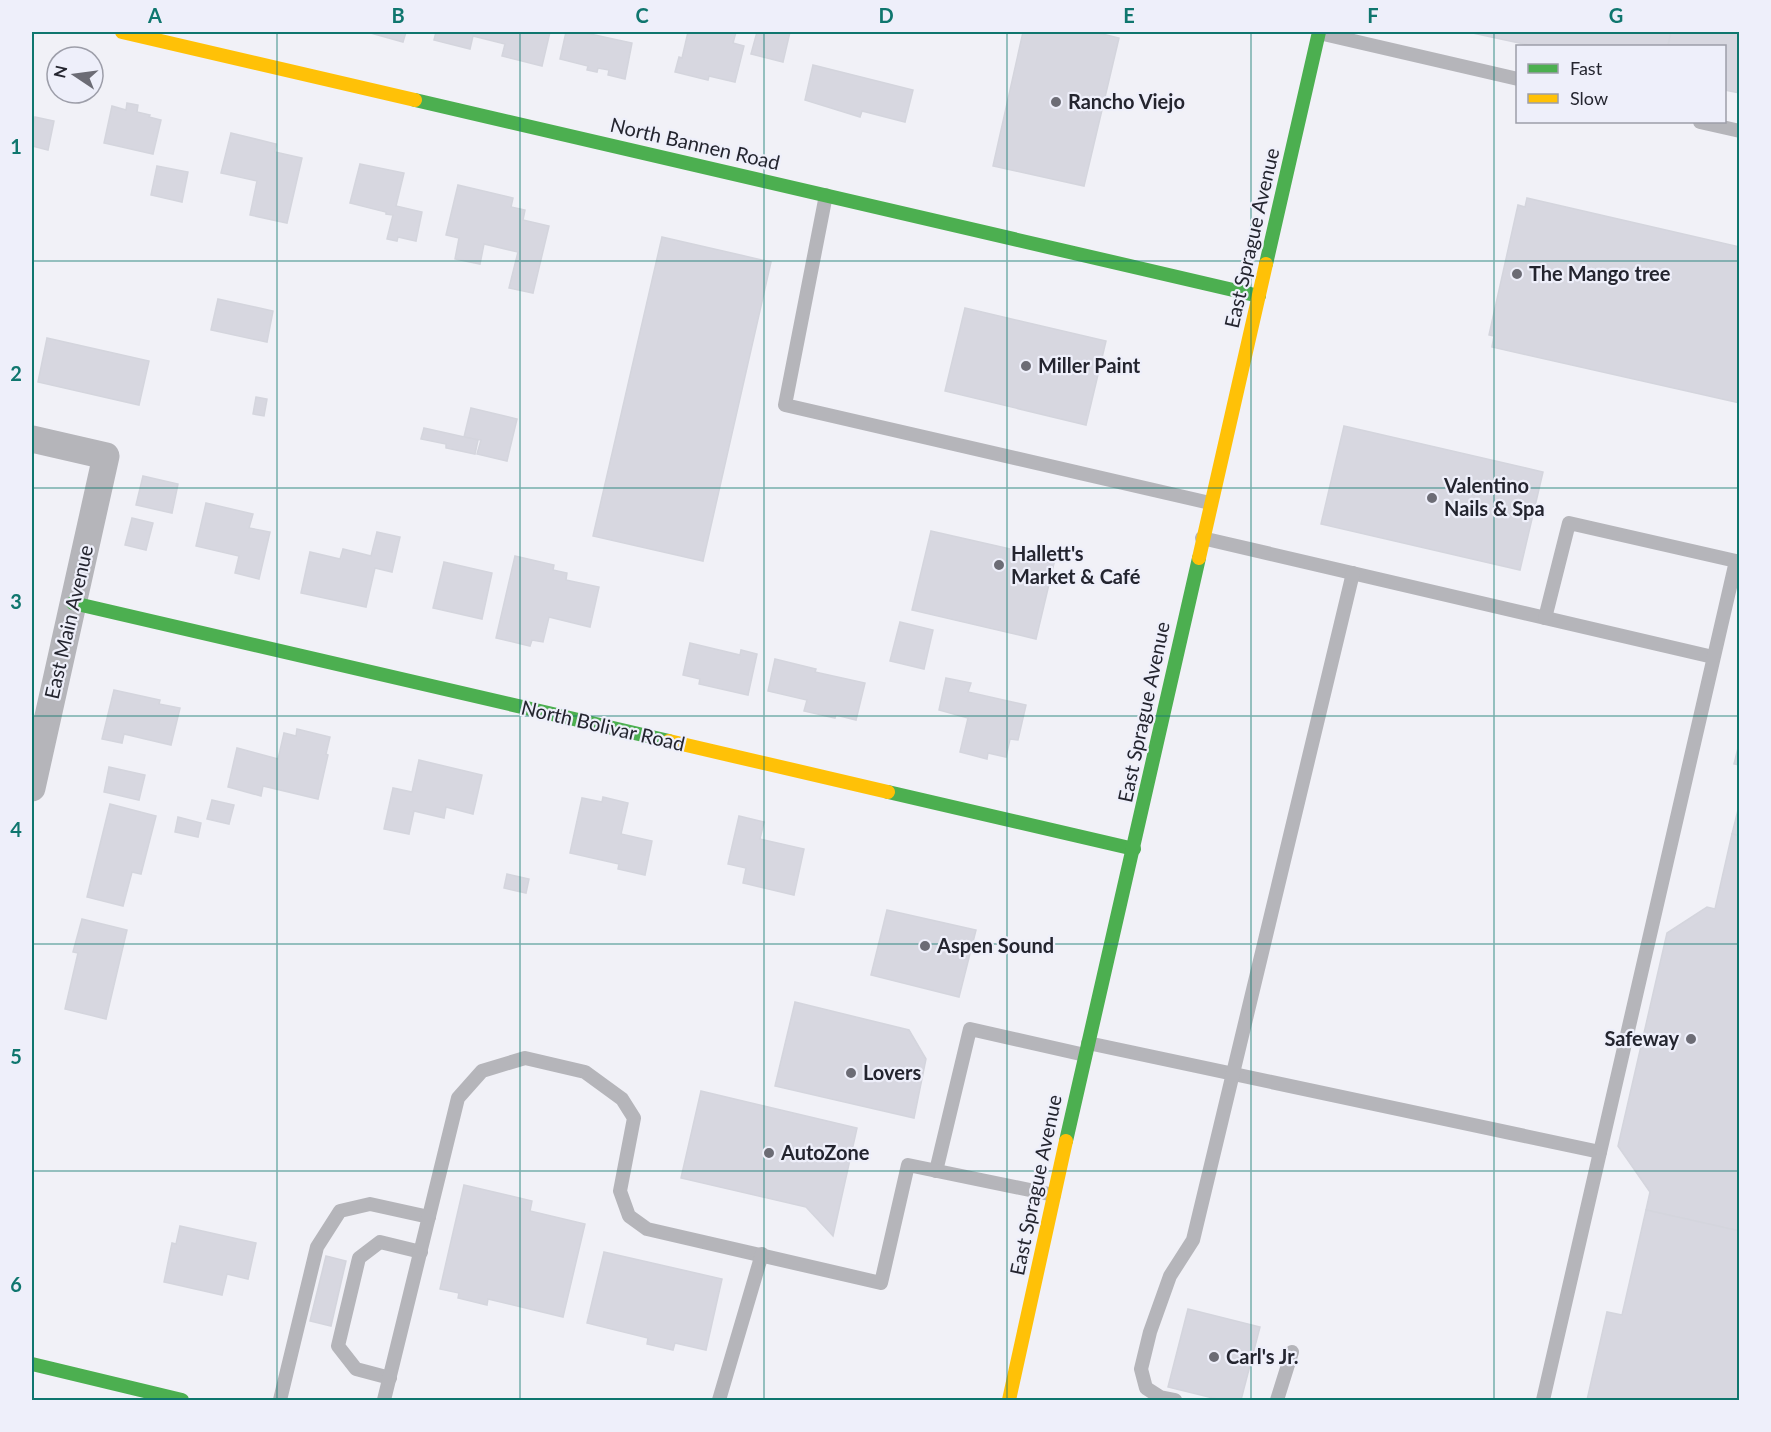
<svg xmlns="http://www.w3.org/2000/svg" width="1771" height="1432" font-family="Lato,sans-serif">
  <style>
    .building { fill: #d7d7e0; stroke: #d4d5dd; stroke-width: 1.5 }
    .lines { fill: none; stroke-linecap: round; stroke-linejoin: round }
    .lane { stroke: #b5b5ba; stroke-width: 14 }
    .street { stroke: #b5b5ba; stroke-width: 27 }
    .fast { stroke: #4caf50; stroke-width: 14 }
    .slow { stroke: #ffc107; stroke-width: 14 }
    .grid { fill: none; stroke: #0f766e; stroke-width: 1.5; stroke-opacity: 0.55 }
    .poi-dot { fill: #6c6c75; stroke: #eeeffa; stroke-width: 2 }
    .labels { text-anchor: middle; stroke-width: 4.5; stroke-linejoin: round; paint-order: stroke }
    .poi-label { font-size: 20px; font-weight: bold; fill: #24252f; stroke: #eeeffa; text-anchor: start }
    .street-label { font-size: 20px; fill: #24252f; stroke: #eeeffa }
    .neatline { fill: none; stroke: #0f766e; stroke-width: 2 }
    .grid-label { font-size: 20px; text-anchor: middle; font-weight: bold; fill: #0f766e }
  </style>
  <rect width="100%" height="100%" fill="#f1f1f7"/>
  <g class="building">
    <path d="M367,32H406L403,42Z"/>
    <path d="M436,32H550L542,66L502,56L505,44L473,36L470,49L434,40Z"/>
    <path d="M566,32H581L632,43L625,79L608,75L609,70L598,68L597,72L587,70L588,66L560,59Z"/>
    <path d="M688,32H736L733,43L744,46L735,82L709,76L708,80L675,72L679,57L682,58Z"/>
    <path d="M757,32H790L783,62L751,54Z"/>
    <path d="M1023,32H1094L1119,38L1084,186L993,166Z"/>
    <path d="M1468,32H1671L1668,46H1533Z"/>
    <path d="M1671,32H1740V93L1724,90V46H1668Z"/>
    <path d="M813,65L913,90L905,122L862,111L860,117L805,100Z"/>
    <path d="M127,103L138,105L137,112L150,115L149,117L161,120L153,154L104,143L112,106L126,110Z"/>
    <path d="M35,117L54,121L48,150L32,146V133Z"/>
    <path d="M231,133L276,144L275,152L302,158L287,223L250,215L257,181L221,173Z"/>
    <path d="M360,164L404,173L396,206L422,212L416,241L398,237L397,241L387,239L393,215L386,214V212L350,203Z"/>
    <path d="M157,166L188,172L182,202L151,195Z"/>
    <path d="M458,185L513,198L511,207L525,210L523,220L549,226L533,293L509,288L518,252L484,244L480,264L455,259L459,238L446,235Z"/>
    <path d="M1527,198L1740,247V403L1492,347L1494,336L1489,335L1518,205L1525,207Z"/>
    <path d="M662,237L771,262L703,561L593,536Z"/>
    <path d="M218,299L273,311L267,342L211,330Z"/>
    <path d="M965,308L1106,341L1086,425L945,391Z"/>
    <path d="M47,338L149,361L139,405L38,382Z"/>
    <path d="M256,397L267,399L264,416L253,414Z"/>
    <path d="M471,408L517,419L507,461L477,454L481,440L464,437Z"/>
    <path d="M1344,426L1543,472L1520,570L1321,524Z"/>
    <path d="M424,428L478,440L475,454L446,448V444L421,439Z"/>
    <path d="M143,476L178,484L172,513L136,505Z"/>
    <path d="M206,503L253,514L249,528L270,532L259,579L235,573L239,556L196,546Z"/>
    <path d="M132,518L153,523L146,550L125,545Z"/>
    <path d="M931,531L1055,559L1036,639L912,610Z"/>
    <path d="M377,532L400,537L392,572L375,568L366,607L301,593L310,552L340,559L343,549L371,556Z"/>
    <path d="M515,556L554,565L553,570L567,573L566,580L599,587L590,627L549,617L543,642L532,640L530,646L496,638Z"/>
    <path d="M444,562L492,573L482,619L433,608Z"/>
    <path d="M900,622L933,630L924,669L890,661Z"/>
    <path d="M690,643L740,655L741,650L757,654L748,695L699,684L700,679L683,675Z"/>
    <path d="M775,659L816,669L815,672L865,683L856,720L836,715L835,718L804,711L807,700L768,691Z"/>
    <path d="M946,678L971,683L968,692L1026,705L1018,740L1010,739L1006,757L988,753L987,759L960,752L968,718L939,710Z"/>
    <path d="M114,690L160,700L159,704L180,708L171,745L124,734L122,743L102,739Z"/>
    <path d="M297,729L330,737L326,754L328,755L318,799L263,786L261,796L228,787L237,748L278,759L284,733L296,736Z"/>
    <path d="M1740,740V765L1734,764Z"/>
    <path d="M419,760L482,775L473,814L446,807L444,818L414,811L409,834L384,829L393,788L412,792Z"/>
    <path d="M109,767L145,775L139,800L104,792Z"/>
    <path d="M603,797L628,803L621,834L652,841L645,875L618,869L619,864L570,853L582,798L602,802Z"/>
    <path d="M212,800L234,805L229,824L207,819Z"/>
    <path d="M1740,802V836L1732,834Z"/>
    <path d="M110,804L156,816L141,874L132,872L123,906L87,897Z"/>
    <path d="M739,816L764,822L760,839L804,849L794,895L743,883L746,868L728,864Z"/>
    <path d="M178,817L201,823L198,837L175,832Z"/>
    <path d="M1732,834L1740,836V1231L1646,1210L1650,1192L1618,1146L1667,933L1707,907L1715,909Z"/>
    <path d="M507,874L529,879L526,893L504,888Z"/>
    <path d="M887,910L976,930L959,997L871,975Z"/>
    <path d="M82,919L127,930L106,1019L65,1009L78,953L73,952Z"/>
    <path d="M795,1002L909,1030L926,1059L914,1118L775,1086Z"/>
    <path d="M701,1091L857,1128L833,1236L806,1207L681,1178Z"/>
    <path d="M464,1185L532,1201L530,1211L585,1224L563,1317L488,1299L487,1305L458,1298L459,1293L440,1289Z"/>
    <path d="M1646,1210L1740,1231V1400H1587L1607,1312L1622,1315Z"/>
    <path d="M180,1226L256,1243L248,1279L227,1274L222,1295L164,1282L172,1243L176,1244Z"/>
    <path d="M604,1252L722,1279L706,1350L675,1343L673,1350L647,1344L648,1338L587,1323Z"/>
    <path d="M326,1256L346,1261L331,1326L310,1321Z"/>
    <path d="M1188,1309L1260,1327L1241,1400H1221L1168,1387Z"/>
  </g>
  <g class="lines">
    <g class="lane">
      <path d="M1319,33L1518,79"/>
      <path d="M1700,122L1740,131"/>
      <path d="M826,195L785,405L1210,503"/>
      <path d="M1202,538L1713,657"/>
      <path d="M1545,618L1569,523L1736,561"/>
      <path d="M1088,1043L1600,1152"/>
      <path d="M936,1171L970,1029L1085,1055"/>
      <path d="M390,1378L356,1369L338,1346L359,1258L380,1242L421,1252"/>
      <path d="M280,1400L317,1247L340,1211L370,1204L429,1217"/>
      <path d="M384,1400L458,1098L482,1071L525,1058L585,1072L622,1099L634,1118L620,1191L629,1216L647,1229L881,1283L908,1165L1054,1195"/>
      <path d="M719,1400L762,1254"/>
      <path d="M1175,1400L1160,1397L1146,1388L1141,1369L1150,1332L1170,1276L1193,1240L1353,573"/>
      <path d="M1277,1400L1292,1352"/>
      <path d="M1543,1400L1736,561L1740,562"/>
    </g>
    <path class="street" d="M32,439L106,456L32,788"/>
    <g class="fast">
      <path d="M415,100L1259,296"/>
      <path d="M1266,264L1319,32"/>
      <path d="M73,603L669,741"/>
      <path d="M888,792L1134,849"/>
      <path d="M1066,1141L1199,558"/>
      <path d="M32,1364L182,1400"/>
    </g>
    <g class="slow">
      <path d="M122,32L415,100"/>
      <path d="M1199,558L1266,264"/>
      <path d="M669,741L888,792"/>
      <path d="M1009,1400L1066,1141"/>
    </g>
  </g>
  <path class="grid" d="M277,32V1400M520,32V1400M764,32V1400M1007,32V1400M1251,32V1400M1494,32V1400M32,261H1740M32,488H1740M32,716H1740M32,944H1740M32,1171H1740"/>
  <g class="poi-dot">
    <circle cx="1056" cy="102" r="6"/>
    <circle cx="1517" cy="274" r="6"/>
    <circle cx="1026" cy="366" r="6"/>
    <circle cx="1432" cy="498" r="6"/>
    <circle cx="999" cy="565" r="6"/>
    <circle cx="925" cy="946" r="6"/>
    <circle cx="1691" cy="1039" r="6"/>
    <circle cx="851" cy="1073" r="6"/>
    <circle cx="769" cy="1153" r="6"/>
    <circle cx="1214" cy="1357" r="6"/>
  </g>
  <g class="labels">
    <g class="poi-label">
      <text x="1068" y="109">Rancho Viejo</text>
      <text x="1529" y="281">The Mango tree</text>
      <text x="1038" y="373">Miller Paint</text>
      <text x="1444" y="493">Valentino<tspan x="1444" dy="23">Nails &amp; Spa</tspan></text>
      <text x="1011" y="561">Hallett's<tspan x="1011" dy="23">Market &amp; Café</tspan></text>
      <text x="937" y="953">Aspen Sound</text>
      <text x="1679" y="1046" text-anchor="end">Safeway</text>
      <text x="863" y="1080">Lovers</text>
      <text x="781" y="1160">AutoZone</text>
      <text x="1226" y="1364">Carl's Jr.</text>
    </g>
    <g class="street-label">
      <text transform="translate(695 144) rotate(13)" y="7">North Bannen Road</text>
      <text transform="translate(1252 238) rotate(-77)" y="7">East Sprague Avenue</text>
      <text transform="translate(69 622) rotate(-77)" y="7">East Main Avenue</text>
      <text transform="translate(1144 712) rotate(-78)" y="7">East Sprague Avenue</text>
      <text transform="translate(603 726) rotate(13)" y="7">North Bolivar Road</text>
      <text transform="translate(1036 1185) rotate(-78)" y="7">East Sprague Avenue</text>
    </g>
  </g>
  <rect width="1771" height="1432" fill="none" stroke="#eeeffa" stroke-width="66"/>
  <rect x="1516" y="45" width="210" height="78" fill="#eeeffa" stroke="#9d9ea9" stroke-width="1.5"/>
  <rect x="1528" y="64" width="30" height="9" fill="#4caf50" stroke="#9d9ea9" stroke-width="1.5"/>
  <text x="1570" y="75" font-size="18" fill="#24252f">Fast</text>
  <rect x="1528" y="94" width="30" height="9" fill="#ffc107" stroke="#9d9ea9" stroke-width="1.5"/>
  <text x="1570" y="105" font-size="18" fill="#24252f">Slow</text>
  <g transform="translate(75 75) rotate(283)"><circle r="28" fill="#eeeffa" stroke="#9d9ea9" stroke-width="1.5"/>
  <path d="M0-4.5L10 22L0 15L-10 22Z" fill="#6c6c75"/>
  <text y="-9" font-size="16" font-weight="bold" text-anchor="middle" fill="#24252f">N</text>
  </g>
  <rect x="33" y="33" width="1705" height="1366" class="neatline"/>
  <g class="grid-label">
    <text x="155" y="23">A</text>
    <text x="398" y="23">B</text>
    <text x="642" y="23">C</text>
    <text x="886" y="23">D</text>
    <text x="1129" y="23">E</text>
    <text x="1373" y="23">F</text>
    <text x="1616" y="23">G</text>
    <text x="16" y="154">1</text>
    <text x="16" y="381">2</text>
    <text x="16" y="609">3</text>
    <text x="16" y="837">4</text>
    <text x="16" y="1064">5</text>
    <text x="16" y="1292">6</text>
  </g>
</svg>
